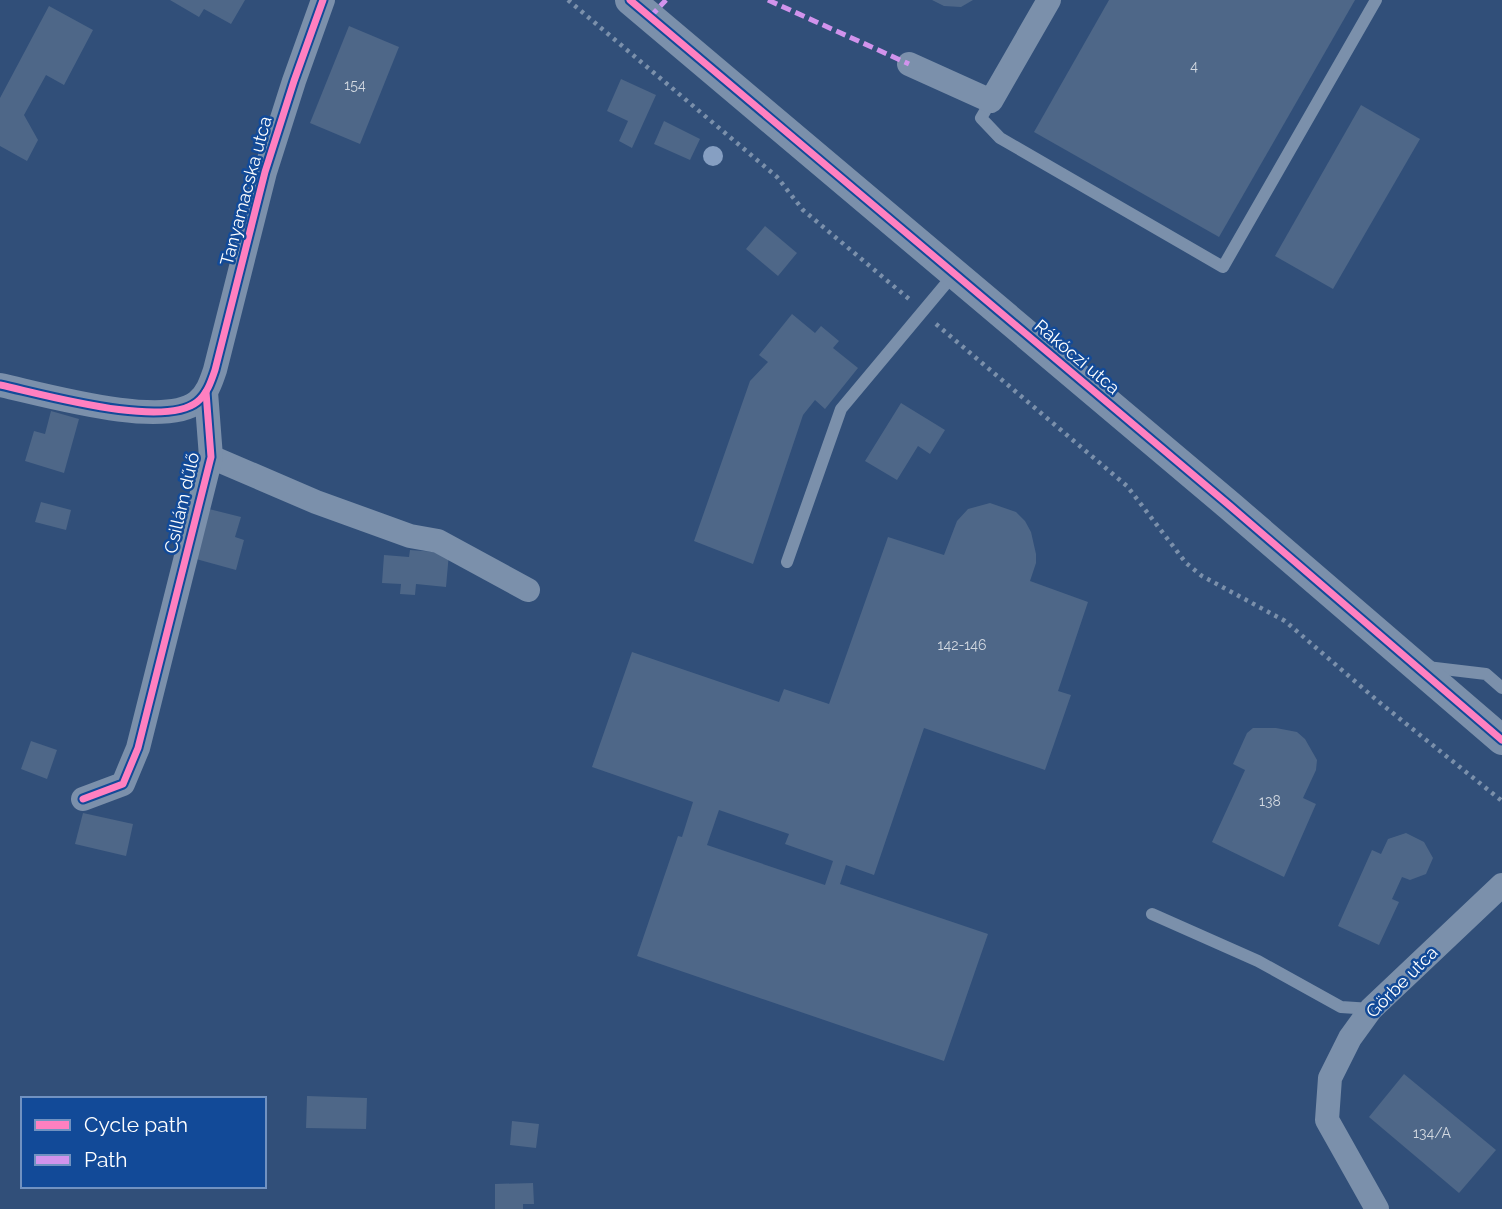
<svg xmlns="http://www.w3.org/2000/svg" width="1502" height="1209" font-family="Raleway,sans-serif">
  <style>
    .building { fill: #4e6788; fill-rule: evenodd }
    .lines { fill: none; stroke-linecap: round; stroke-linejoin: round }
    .path { stroke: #7b90ab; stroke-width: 4.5; stroke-dasharray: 3.5 5; stroke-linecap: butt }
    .service { stroke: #7b90ab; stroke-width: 12 }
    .minor { stroke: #7b90ab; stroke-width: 24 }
    .tertiary { stroke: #7b90ab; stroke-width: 30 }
    .quiet { stroke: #d193ec; stroke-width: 5; stroke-dasharray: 10 5; stroke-linecap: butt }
    .cycleway-casing { stroke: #124a98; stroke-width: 11 }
    .cycleway { stroke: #ff80c0; stroke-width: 7 }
    .tree { fill: #869fc2 }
    .labels { text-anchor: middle; stroke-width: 5; stroke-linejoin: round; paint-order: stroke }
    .number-label { font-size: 14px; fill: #d3d9e1 }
    .street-label { font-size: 18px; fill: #fff; stroke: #124a98 }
  </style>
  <rect width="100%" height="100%" fill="#314f79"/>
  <g class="building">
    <path d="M170,0H245L231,24L204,9L199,17Z"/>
    <path d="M932,0H973L961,7L944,6Z"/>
    <path d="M1109,0H1355L1219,237L1034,132Z"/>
    <path d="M49,6L93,30L64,85L46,75L24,115L38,140L27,161L0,146V98Z"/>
    <path d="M349,26L399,47L360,144L310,123Z"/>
    <path d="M621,79L656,95L632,148L619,141L628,121L607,111Z"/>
    <path d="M1361,105L1420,139L1333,289L1275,256Z"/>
    <path d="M664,121L700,139L690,160L654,144Z"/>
    <path d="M765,226L797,253L778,276L746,249Z"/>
    <path d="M792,314L815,333L821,326L839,341L833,348L858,368L825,409L815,400L803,415L753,564L694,541L750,381L768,362L759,355Z"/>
    <path d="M901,403L945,430L930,454L918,446L897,480L865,461Z"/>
    <path d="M51,411L79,419L64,473L25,461L34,431L45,434Z"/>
    <path d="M41,502L71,510L66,530L35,522Z"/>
    <path d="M990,503L1016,512L1025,521L1031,532L1036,554V563L1030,581L1088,602L1058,691L1071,695L1045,770L924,728L874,875L846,865L840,884L988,934L944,1061L637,956L678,836L682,837L693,802L592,767L632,652L779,702L784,689L829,704L888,537L944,555L957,521L968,509ZM719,810L789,834L785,844L833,861L825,885L707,845Z"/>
    <path d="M209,509L241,517L235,537L244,540L236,570L196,559Z"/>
    <path d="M410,550L449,553L446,587L416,584L415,595L400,594L401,584L382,583L384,555L409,557Z"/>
    <path d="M1253,728H1276L1297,732L1305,739L1317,760L1316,770L1303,798L1316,804L1284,877L1212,842L1245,770L1233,764L1247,733Z"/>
    <path d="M31,741L57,750L47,779L21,769Z"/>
    <path d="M83,813L133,824L126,856L75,844Z"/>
    <path d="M1406,833L1424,842L1433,858L1426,874L1410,880L1402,877L1392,899L1399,902L1379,945L1338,926L1372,850L1381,854L1388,839Z"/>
    <path d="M1404,1074L1496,1150L1459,1193L1369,1117Z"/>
    <path d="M307,1096L367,1098L366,1129L306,1128Z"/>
    <path d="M512,1121L539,1124L536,1148L510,1145Z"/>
    <path d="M533,1183L534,1204H523V1209H495V1184Z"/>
  </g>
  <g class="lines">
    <g class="path">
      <path d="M568,0L777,177L803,210L909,299"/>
      <path d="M936,324L1127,486L1186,563L1202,576L1285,621L1379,702L1502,801"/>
    </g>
    <g class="service">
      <path d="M991,101L981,118L1000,138L1223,267L1376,0"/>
      <path d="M787,562L841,409L954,274"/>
      <path d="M1427,667L1486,674L1502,688"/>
      <path d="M1152,914L1258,961L1341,1007L1371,1009"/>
    </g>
    <g class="minor">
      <path d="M909,64L991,101L1049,0"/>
      <path d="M0,385C42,394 163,429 197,402C207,394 211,382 215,370L265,172L294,81L323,0"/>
      <path d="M211,457L316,502L410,536L438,541L528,590"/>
      <path d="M83,799L123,784L138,748L211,457L206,392"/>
      <path d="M1377,1209L1327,1120L1330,1078L1350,1038L1371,1009L1502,885"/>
    </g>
    <path class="tertiary" d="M630,0L1230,506L1502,740"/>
    <g class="quiet">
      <path d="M768,0L909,64"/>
      <path d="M650,17L666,0"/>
    </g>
    <defs>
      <g id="cycleway">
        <path d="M630,0L1230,506L1502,740"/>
        <path d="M0,385C42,394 163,429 197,402C207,394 211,382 215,370L265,172L294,81L323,0"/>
        <path d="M83,799L123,784L138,748L211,457L206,392"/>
      </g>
    </defs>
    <use href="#cycleway" class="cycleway-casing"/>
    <use href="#cycleway" class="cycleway"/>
  </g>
  <circle class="tree" cx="713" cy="156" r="10"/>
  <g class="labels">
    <g class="number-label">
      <text x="1194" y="71">4</text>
      <text x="355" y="90">154</text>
      <text x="962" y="650">142-146</text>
      <text x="1270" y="806">138</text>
      <text x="1432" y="1138">134/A</text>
    </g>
    <g class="street-label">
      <text transform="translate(246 191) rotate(-75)" y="6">Tanyamacska utca</text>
      <text transform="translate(1077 357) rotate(40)" y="6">Rákóczi utca</text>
      <text transform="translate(182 503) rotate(-77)" y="6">Csillám dűlő</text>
      <text transform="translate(1402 982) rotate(-45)" y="6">Görbe utca</text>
    </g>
  </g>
  <rect x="21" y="1097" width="245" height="91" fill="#124a98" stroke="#7192c1" stroke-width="2"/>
  <rect x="35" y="1120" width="35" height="10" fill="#ff80c0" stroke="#7192c1" stroke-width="2"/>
  <text x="84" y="1132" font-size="21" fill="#ffffff">Cycle path</text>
  <rect x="35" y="1155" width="35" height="10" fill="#d193ec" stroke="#7192c1" stroke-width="2"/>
  <text x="84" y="1167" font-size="21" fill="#ffffff">Path</text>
</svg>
